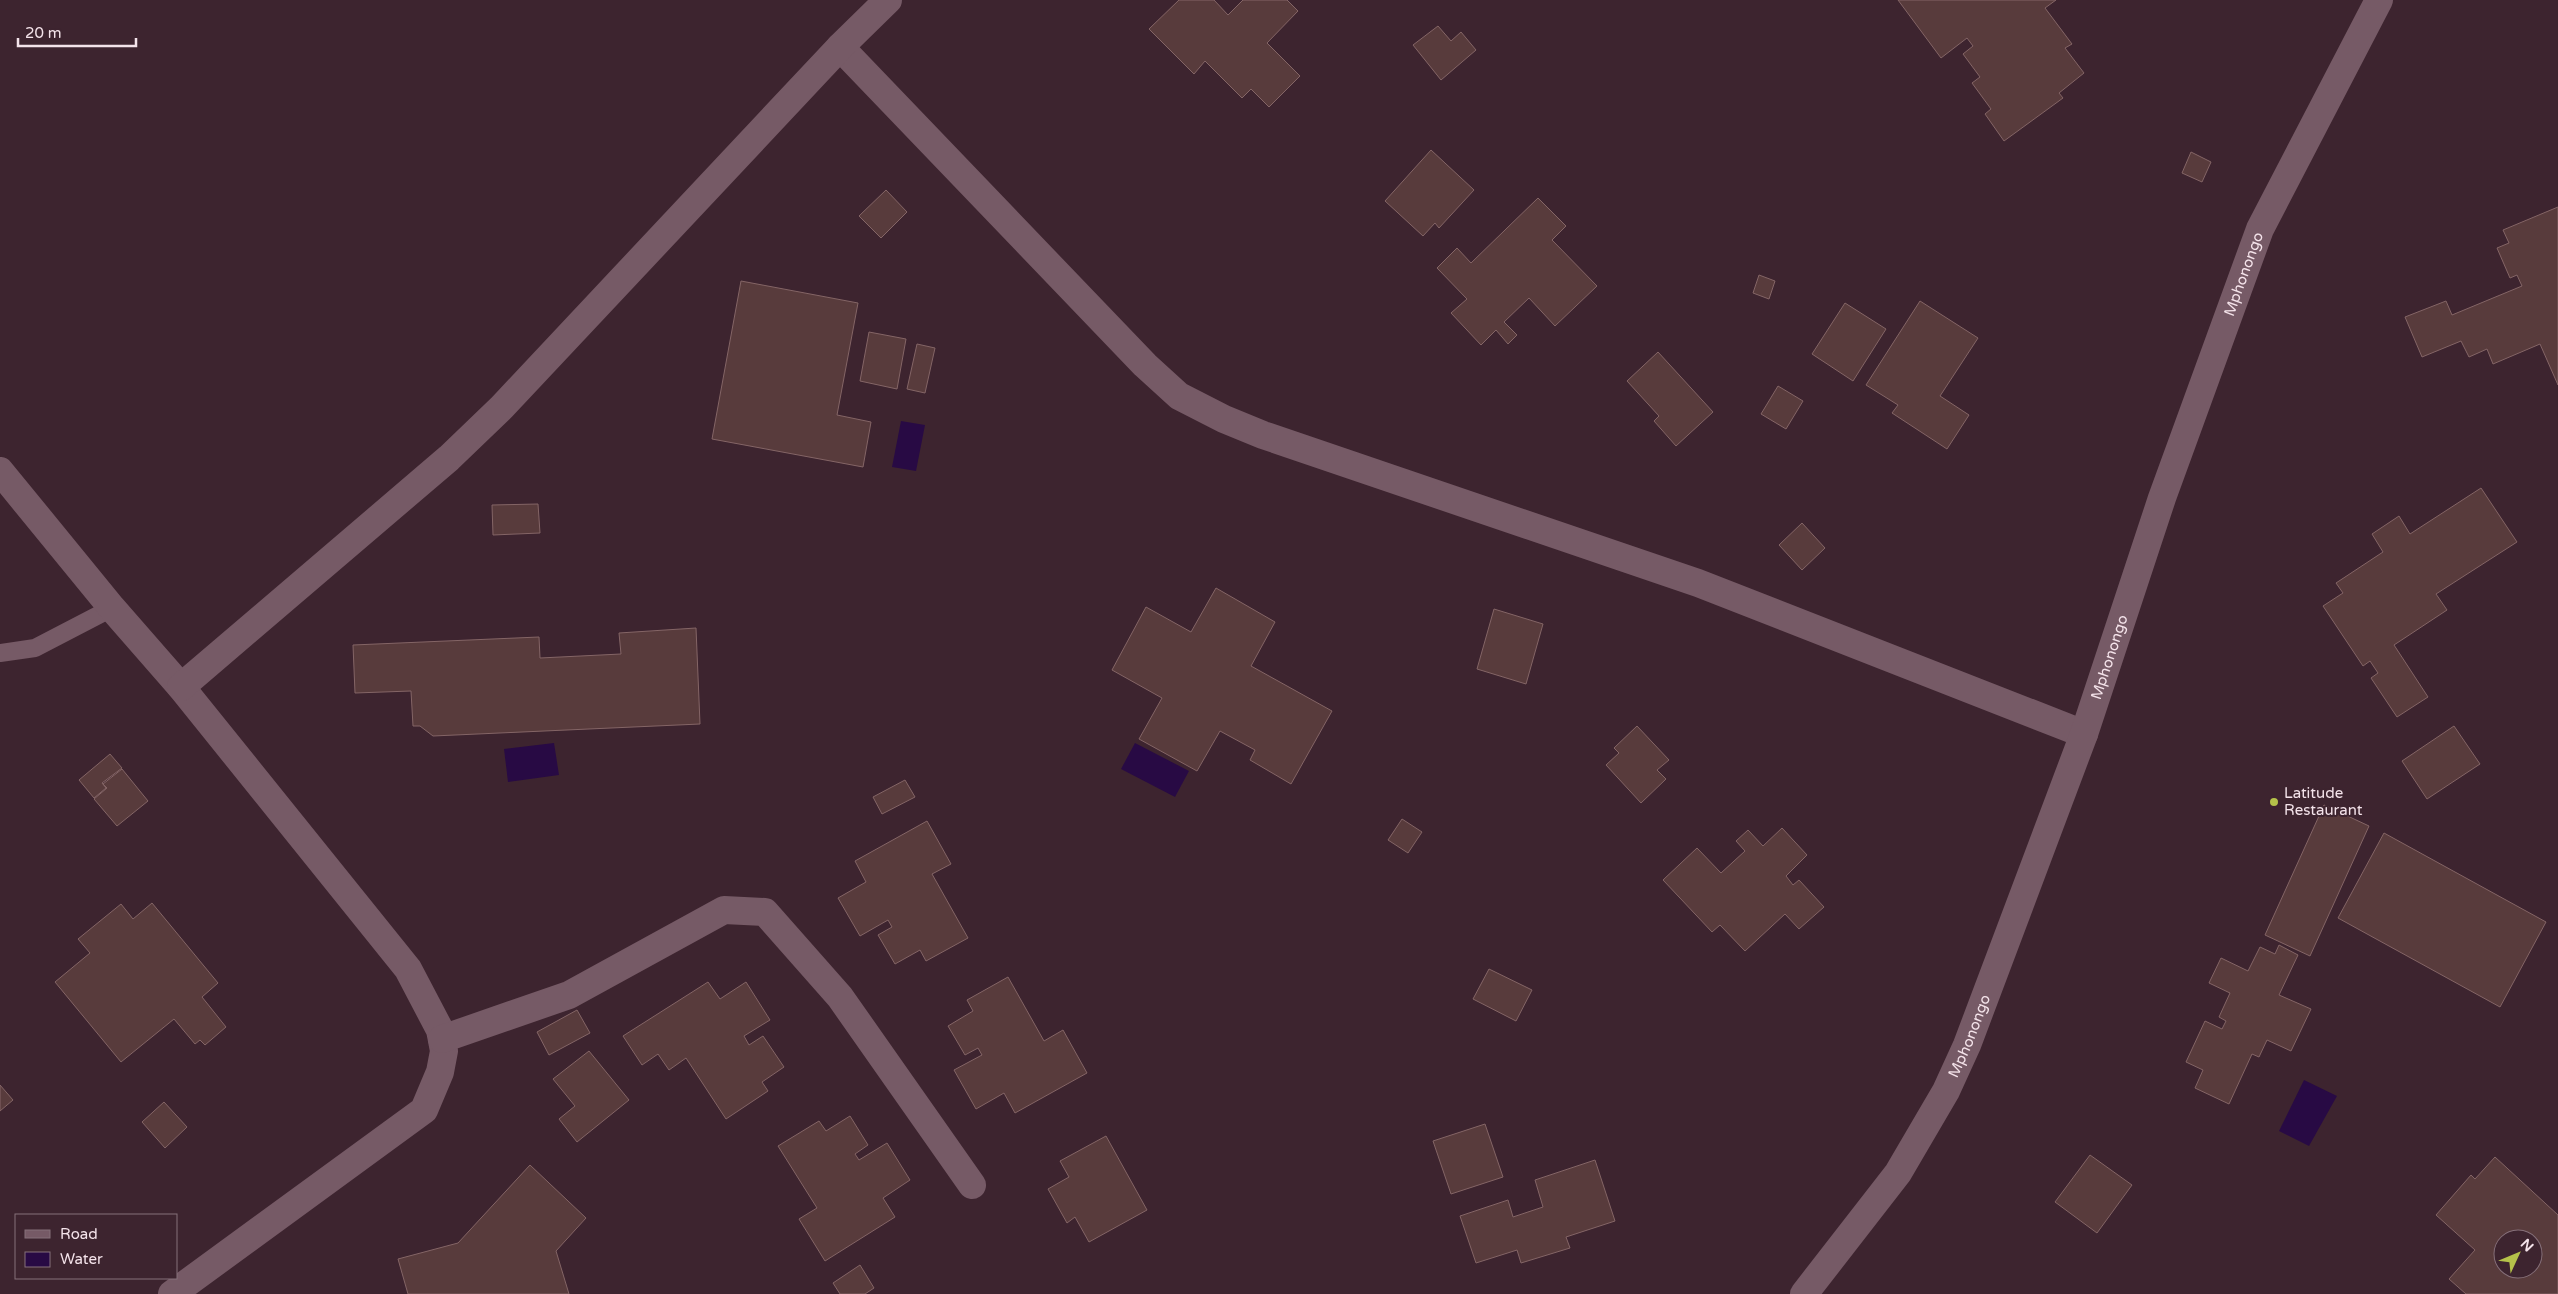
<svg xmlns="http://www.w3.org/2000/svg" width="2558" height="1294" font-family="'Varela Round',sans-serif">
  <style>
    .water { fill: #280a44 }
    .building { fill: #583b3c; stroke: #846566; fill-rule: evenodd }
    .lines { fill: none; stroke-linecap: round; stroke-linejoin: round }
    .lane { stroke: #765a66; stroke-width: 18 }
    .street { stroke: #765a66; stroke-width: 28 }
    .poi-dot { fill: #b5c24a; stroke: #3d242f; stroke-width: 2 }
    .labels { text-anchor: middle; stroke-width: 4; stroke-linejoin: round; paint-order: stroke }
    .street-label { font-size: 15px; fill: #f4e3ea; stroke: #3d242f }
    .poi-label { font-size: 15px; fill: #f4e3ea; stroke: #3d242f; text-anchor: start }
  </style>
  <rect width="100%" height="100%" fill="#3d242f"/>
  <g class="water">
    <path d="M901,421L925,425L916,471L892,467Z"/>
    <path d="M554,743L559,775L508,782L504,749Z"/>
    <path d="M1135,743L1189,771L1175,797L1121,769Z"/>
    <path d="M2304,1080L2337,1096L2309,1146L2279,1131Z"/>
  </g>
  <g class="building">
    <path d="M1179,0H1214L1228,15L1243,0H1287L1298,11L1267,43L1300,76L1269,107L1251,89L1242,98L1205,61L1194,74L1149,29Z"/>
    <path d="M1898,0H2056L2045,8L2072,44L2065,48L2084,73L2059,93L2063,98L2004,141L1985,114L1991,109L1972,83L1980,77L1963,54L1973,46L1967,38L1941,58Z"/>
    <path d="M1438,26L1451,41L1461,32L1476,50L1441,80L1413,45Z"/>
    <path d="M1431,150L1474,190L1439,228L1435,223L1423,236L1385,201Z"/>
    <path d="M2191,152L2211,162L2202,182L2182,173Z"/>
    <path d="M886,190L907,212L881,238L859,216Z"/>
    <path d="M1538,198L1566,226L1552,240L1597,286L1555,326L1529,298L1504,322L1517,335L1508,344L1496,330L1481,345L1451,313L1467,299L1437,268L1457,248L1471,263Z"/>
    <path d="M2558,207V385L2540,344L2493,364L2487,349L2469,357L2461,341L2422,357L2405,317L2446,301L2452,315L2522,286L2517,275L2510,278L2497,248L2509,243L2503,230Z"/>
    <path d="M1759,275L1775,281L1769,299L1753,293Z"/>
    <path d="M741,281L858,303L837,415L871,422L863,467L712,439Z"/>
    <path d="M1920,301L1978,338L1940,396L1969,415L1947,449L1892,413L1898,405L1866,385Z"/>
    <path d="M1845,303L1886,329L1853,381L1812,354Z"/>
    <path d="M869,332L906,339L897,389L860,381Z"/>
    <path d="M917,344L935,348L925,393L907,389Z"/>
    <path d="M1658,352L1713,412L1676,446L1654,421L1659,416L1627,381Z"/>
    <path d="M1778,386L1803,401L1786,429L1761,414Z"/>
    <path d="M2481,488L2517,542L2436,594L2447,610L2394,645L2428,697L2397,717L2371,678L2378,673L2370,661L2363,666L2323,606L2343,593L2336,583L2383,552L2372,534L2399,516L2410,534Z"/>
    <path d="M538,504L540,533L493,535L492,505Z"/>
    <path d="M1802,523L1825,548L1802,570L1779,545Z"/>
    <path d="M1216,588L1275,622L1251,666L1332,711L1291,784L1250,760L1255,750L1220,731L1197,771L1139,739L1162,698L1112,670L1146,607L1191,632Z"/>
    <path d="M1494,609L1543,624L1526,684L1477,669Z"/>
    <path d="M696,628L700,724L433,736L420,726H413L411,691L355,693L353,645L539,637L540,658L621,654L619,633Z"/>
    <path d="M1637,726L1669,760L1657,770L1666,779L1641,803L1606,765L1619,753L1614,748Z"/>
    <path d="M2454,726L2480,764L2427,799L2402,761Z"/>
    <path d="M110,754L122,768L102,783L106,788L94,798L79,780Z"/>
    <path d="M122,769L148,801L117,826L94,799L107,788L103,784Z"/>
    <path d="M905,780L915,797L882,814L873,797Z"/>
    <path d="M2324,805L2369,826L2310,956L2265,935Z"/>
    <path d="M1402,819L1422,832L1408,853L1388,840Z"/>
    <path d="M927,821L951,864L932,874L968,938L926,961L920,950L895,964L878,935L892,927L888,920L860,936L838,898L866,882L855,861Z"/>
    <path d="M1782,828L1807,855L1786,876L1793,885L1799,880L1824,907L1799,929L1785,914L1745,951L1720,925L1712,932L1663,880L1697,848L1721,873L1745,851L1736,841L1748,830L1763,846Z"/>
    <path d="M2384,833L2546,922L2500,1007L2338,918Z"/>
    <path d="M152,903L218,983L202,997L226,1027L205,1045L200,1040L195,1044L174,1019L121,1062L55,982L90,953L78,939L121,904L133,919Z"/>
    <path d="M2279,945L2298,955L2279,995L2311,1009L2291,1051L2267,1040L2259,1057L2252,1054L2229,1104L2195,1088L2203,1070L2186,1062L2205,1021L2222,1029L2226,1021L2219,1017L2230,993L2209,983L2221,958L2248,971L2260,947L2275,954Z"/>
    <path d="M1489,969L1532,990L1516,1021L1473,999Z"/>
    <path d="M1008,977L1044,1041L1063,1030L1087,1073L1015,1113L1004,1093L976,1109L954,1070L982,1055L978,1048L965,1055L948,1026L973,1011L967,1000Z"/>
    <path d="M708,982L720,999L746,982L770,1020L744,1036L749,1045L763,1036L784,1067L762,1082L768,1091L726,1119L686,1058L669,1070L658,1054L642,1065L623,1036Z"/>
    <path d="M577,1010L590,1033L549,1055L537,1032Z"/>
    <path d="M589,1051L629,1100L577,1142L559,1119L575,1106L553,1079Z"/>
    <path d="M0,1085L13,1100L0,1111Z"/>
    <path d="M164,1102L187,1127L165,1148L142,1122Z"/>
    <path d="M850,1116L868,1145L855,1154L859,1160L887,1143L910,1180L883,1198L895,1217L825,1261L799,1219L817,1208L778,1146L819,1121L826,1131Z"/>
    <path d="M1485,1124L1503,1177L1451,1194L1433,1141Z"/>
    <path d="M1106,1136L1147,1210L1089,1242L1075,1217L1067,1223L1048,1189L1069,1177L1060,1161Z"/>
    <path d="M2090,1155L2132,1185L2097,1233L2055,1202Z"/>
    <path d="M2495,1157L2558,1215V1294H2466L2449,1279L2475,1250L2436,1215L2471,1175L2475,1179ZM2503,1239H2533V1269H2503Z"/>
    <path d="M1595,1160L1615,1221L1566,1237L1570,1248L1521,1263L1517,1250L1476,1263L1460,1216L1508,1200L1513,1217L1543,1207L1535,1180Z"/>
    <path d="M530,1165L586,1218L556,1251L569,1294H408L398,1259L458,1243Z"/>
    <path d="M860,1265L874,1288L865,1294H840L833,1283Z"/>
  </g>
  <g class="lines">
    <path class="lane" d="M0,653L35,648L112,608"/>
    <g class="street">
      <path d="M840,47L1145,365L1179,396L1224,419L1263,435L1698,583L2084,734"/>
      <path d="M0,471L112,608L181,687L408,969L440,1030L444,1051L440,1072L424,1110L172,1294"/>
      <path d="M181,687L449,458L502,407L840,47L888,0"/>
      <path d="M442,1039L569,995L724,910L765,912L840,997L972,1185"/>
      <path id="s1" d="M1804,1294L1898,1173L1946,1091L1967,1045L2084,734L2162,498L2260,229L2379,0"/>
    </g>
  </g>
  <circle class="poi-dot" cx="2274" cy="802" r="5"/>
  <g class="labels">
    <g class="street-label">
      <text dy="5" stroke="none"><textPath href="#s1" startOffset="1118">Mphonongo</textPath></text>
      <text dy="5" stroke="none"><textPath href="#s1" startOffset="712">Mphonongo</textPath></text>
      <text dy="5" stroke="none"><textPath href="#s1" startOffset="308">Mphonongo</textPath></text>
    </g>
    <g class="poi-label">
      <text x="2284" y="798">Latitude<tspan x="2284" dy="17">Restaurant</tspan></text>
    </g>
  </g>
  <rect x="15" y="1214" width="162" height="65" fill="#3d242f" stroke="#86707a"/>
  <rect x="25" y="1230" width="25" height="8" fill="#765a66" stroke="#86707a"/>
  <text x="60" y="1239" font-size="15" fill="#f4e3ea">Road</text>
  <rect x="25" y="1252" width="25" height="15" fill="#280a44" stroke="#86707a"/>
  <text x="60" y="1264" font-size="15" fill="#f4e3ea">Water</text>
  <g transform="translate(2518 1254) rotate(46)"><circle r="24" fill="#3d242f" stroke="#86707a"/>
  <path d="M0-4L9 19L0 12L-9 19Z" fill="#b5c24a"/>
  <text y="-8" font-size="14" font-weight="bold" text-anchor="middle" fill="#f4e3ea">N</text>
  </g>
  <path d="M18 38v8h118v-8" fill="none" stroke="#f4e3ea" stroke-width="2.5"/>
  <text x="25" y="38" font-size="15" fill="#f4e3ea" stroke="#3d242f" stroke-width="4" paint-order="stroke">20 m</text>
</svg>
